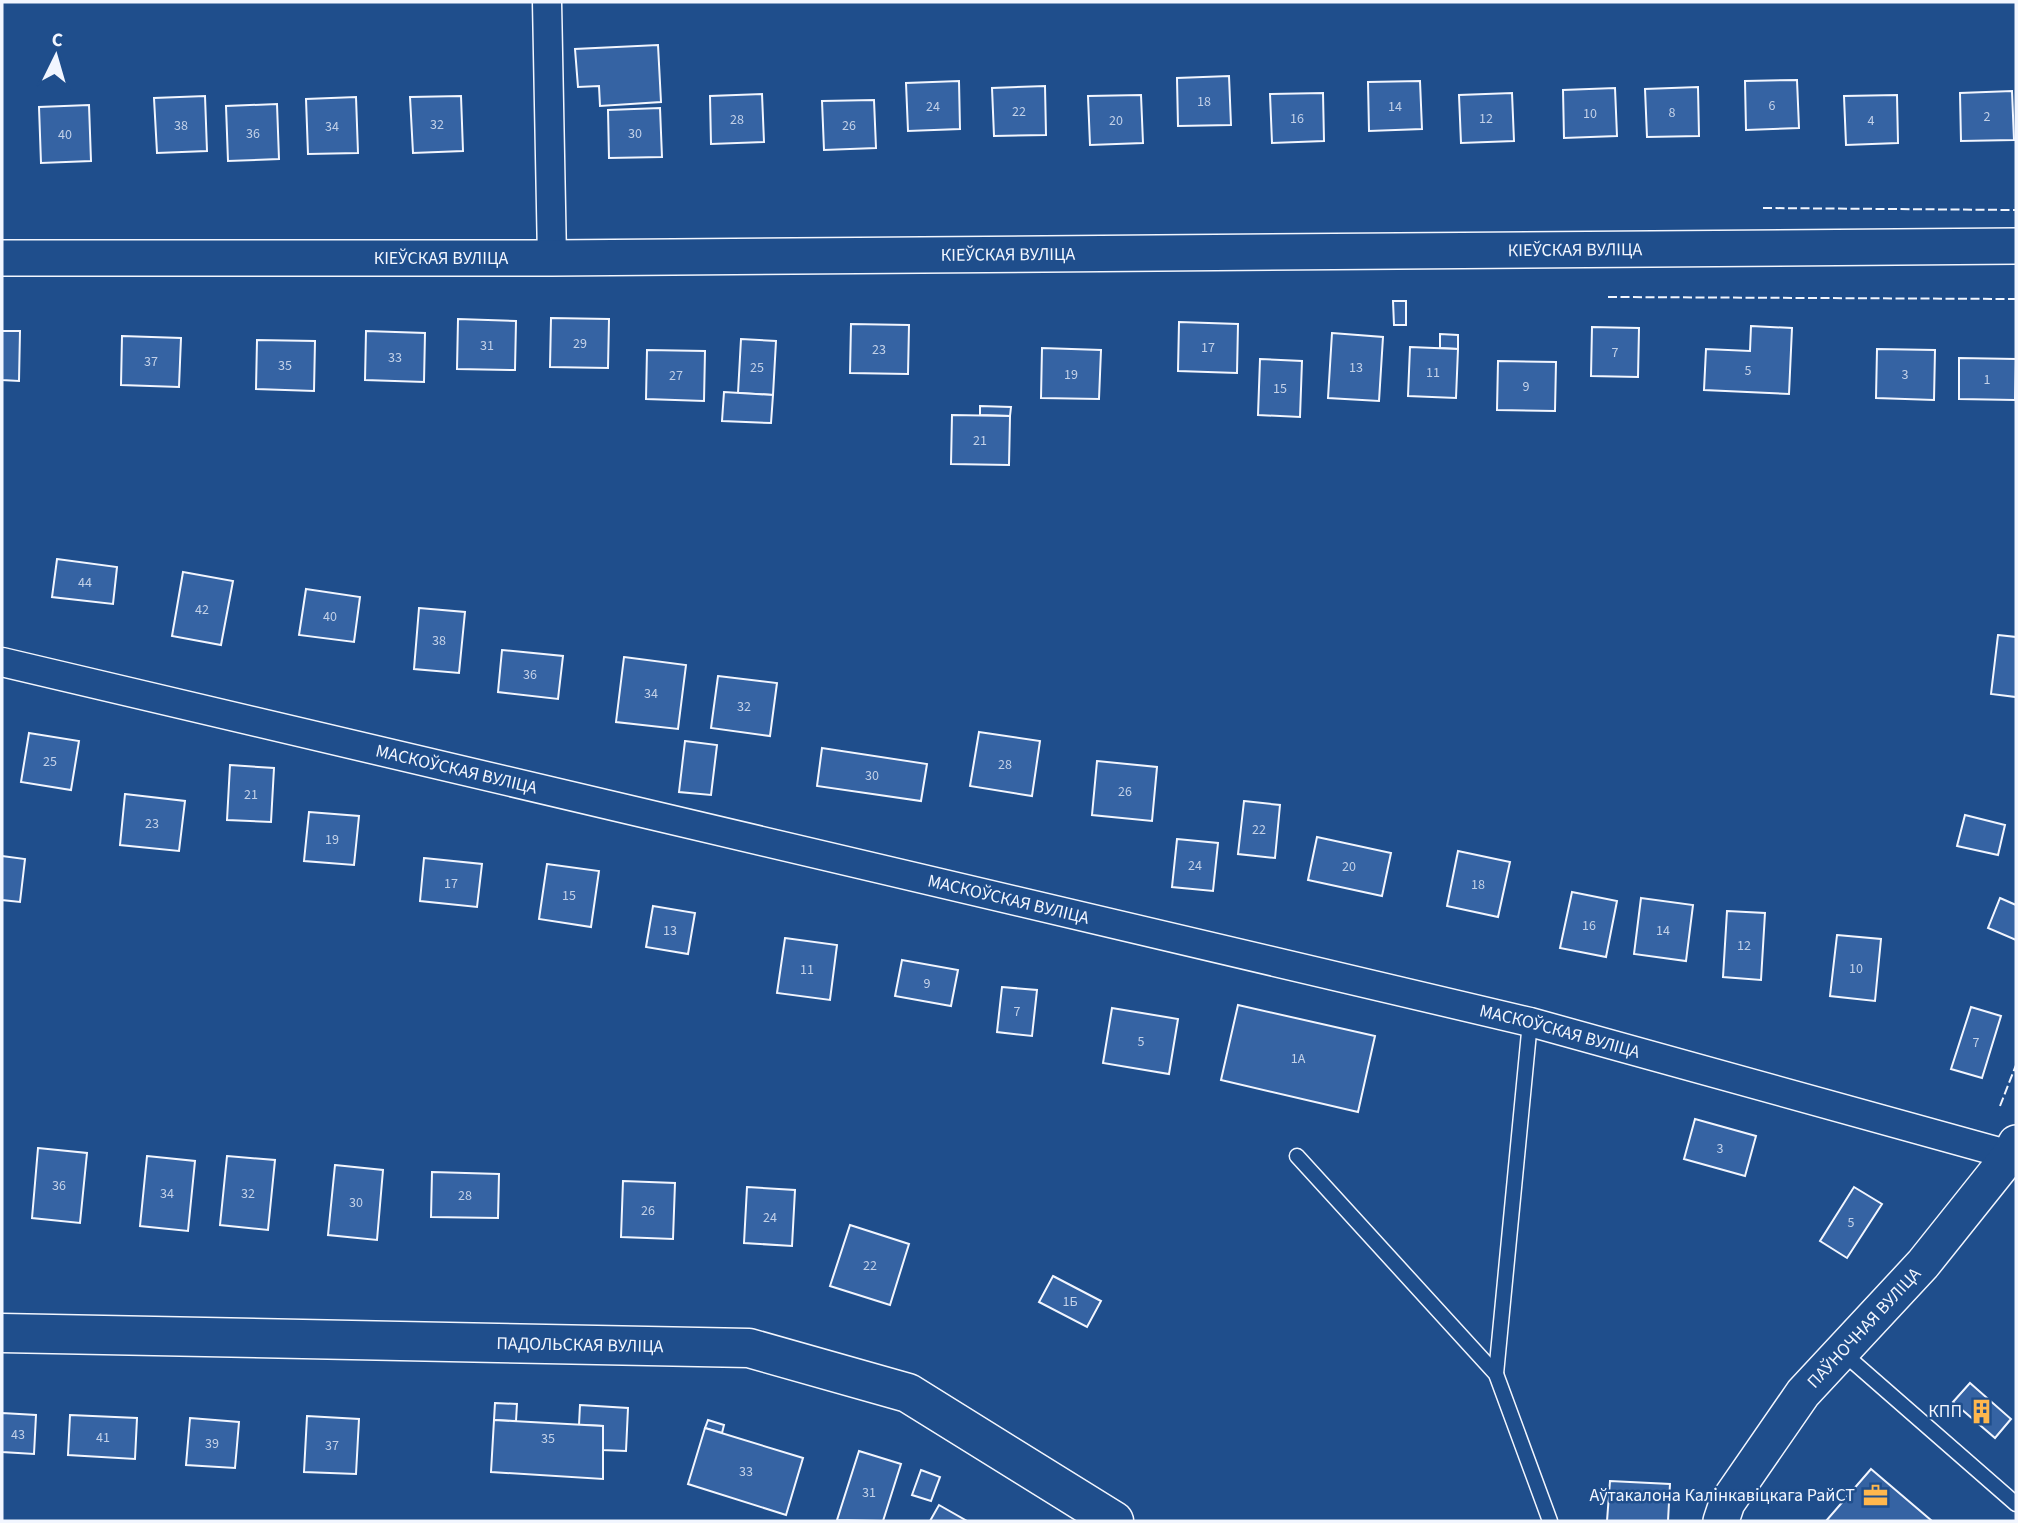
<svg xmlns="http://www.w3.org/2000/svg" width="2018" height="1523" font-family="'Source Sans 3',sans-serif">
  <style>
    .building { fill: #3563a3; stroke: #f2f6ff; stroke-width: 2 }
    .lines { fill: none; stroke-linecap: round; stroke-linejoin: round }
    .service-casing { stroke: #f2f6ff; stroke-width: 17 }
    .minor-casing { stroke: #f2f6ff; stroke-width: 31 }
    .tertiary-casing { stroke: #f2f6ff; stroke-width: 38 }
    .secondary-casing { stroke: #f2f6ff; stroke-width: 41 }
    .service { stroke: #1f4e8c; stroke-width: 14 }
    .minor { stroke: #1f4e8c; stroke-width: 28 }
    .tertiary { stroke: #1f4e8c; stroke-width: 35 }
    .secondary { stroke: #1f4e8c; stroke-width: 38 }
    .fence { stroke: #f2f6ff; stroke-width: 2; stroke-dasharray: 9 3.5; stroke-linecap: butt }
    .labels { text-anchor: middle; stroke-width: 5; stroke-linejoin: round; paint-order: stroke }
    .number-label { font-size: 14px; fill: #c3d1e8 }
    .street-label { font-size: 18px; fill: #f2f6ff; stroke: #1f4e8c }
    .poi-label { font-size: 18px; fill: #f2f6ff; stroke: #1f4e8c; text-anchor: end }
  </style>
  <rect width="100%" height="100%" fill="#1f4e8c"/>
  <g class="building">
    <path d="M658,45L661,102L600,106L599,86L578,87L575,49Z"/>
    <path d="M1229,76L1231,125L1178,126L1177,78Z"/>
    <path d="M1797,80L1799,128L1746,130L1745,81Z"/>
    <path d="M959,81L960,129L908,131L906,83Z"/>
    <path d="M1420,81L1422,129L1369,131L1368,82Z"/>
    <path d="M1045,86L1046,135L994,136L992,88Z"/>
    <path d="M1698,87L1699,136L1647,137L1645,89Z"/>
    <path d="M1615,88L1617,136L1564,138L1563,90Z"/>
    <path d="M2012,91L2014,140L1961,141L1960,93Z"/>
    <path d="M1323,93L1324,141L1272,143L1270,94Z"/>
    <path d="M1512,93L1514,141L1461,143L1459,95Z"/>
    <path d="M762,94L764,142L711,144L710,96Z"/>
    <path d="M1141,95L1143,143L1090,145L1088,96Z"/>
    <path d="M1897,95L1898,143L1846,145L1844,96Z"/>
    <path d="M205,96L207,151L157,153L154,98Z"/>
    <path d="M461,96L463,151L413,153L410,97Z"/>
    <path d="M356,97L358,153L308,154L306,99Z"/>
    <path d="M874,100L876,148L824,150L822,101Z"/>
    <path d="M277,104L279,159L228,161L226,106Z"/>
    <path d="M89,105L91,161L41,163L39,107Z"/>
    <path d="M660,108L662,157L609,158L608,110Z"/>
    <path d="M1393,301H1406V325H1394Z"/>
    <path d="M551,318L609,319L608,368L550,367Z"/>
    <path d="M458,319L516,321L515,370L457,369Z"/>
    <path d="M1179,322L1238,324L1237,373L1178,371Z"/>
    <path d="M851,324L909,325L908,374L850,373Z"/>
    <path d="M1751,326L1792,328L1789,394L1704,390L1706,349L1750,351Z"/>
    <path d="M1592,327L1639,328L1638,377L1591,376Z"/>
    <path d="M2,331H20L19,381L2,380Z"/>
    <path d="M366,331L425,333L424,382L365,380Z"/>
    <path d="M1332,333L1383,337L1379,401L1328,398Z"/>
    <path d="M1440,334L1458,335V349L1440,348Z"/>
    <path d="M122,336L181,338L179,387L121,385Z"/>
    <path d="M741,339L776,341L773,395L738,393Z"/>
    <path d="M257,340L315,341L314,391L256,389Z"/>
    <path d="M1410,347L1458,349L1456,398L1408,396Z"/>
    <path d="M1042,348L1101,350L1099,399L1041,398Z"/>
    <path d="M1877,349L1935,350L1934,400L1876,398Z"/>
    <path d="M647,350L705,351L704,401L646,399Z"/>
    <path d="M1959,358L2016,359L2015,400L1959,399Z"/>
    <path d="M1260,359L1302,361L1300,417L1258,415Z"/>
    <path d="M1498,361L1556,362L1555,411L1497,410Z"/>
    <path d="M724,392L773,395L771,423L722,421Z"/>
    <path d="M980,406L1011,407L1010,416L980,415Z"/>
    <path d="M952,415L1010,416L1009,465L951,464Z"/>
    <path d="M57,559L117,567L113,604L52,597Z"/>
    <path d="M183,572L233,581L221,645L172,636Z"/>
    <path d="M306,589L360,597L354,642L299,635Z"/>
    <path d="M419,608L465,612L459,673L414,669Z"/>
    <path d="M1998,635L2016,637V697L1991,694Z"/>
    <path d="M502,650L563,656L558,699L498,692Z"/>
    <path d="M624,657L686,665L678,729L616,722Z"/>
    <path d="M718,676L777,683L770,736L711,728Z"/>
    <path d="M979,732L1040,741L1032,796L970,786Z"/>
    <path d="M29,733L79,741L71,790L21,782Z"/>
    <path d="M685,741L717,745L711,795L679,792Z"/>
    <path d="M822,748L927,764L921,801L817,786Z"/>
    <path d="M1097,761L1157,767L1152,821L1092,815Z"/>
    <path d="M230,765L274,768L271,822L227,820Z"/>
    <path d="M125,794L185,801L179,851L120,845Z"/>
    <path d="M1244,801L1280,805L1275,858L1238,854Z"/>
    <path d="M309,812L359,816L354,865L304,861Z"/>
    <path d="M1965,815L2005,825L1998,855L1957,846Z"/>
    <path d="M1317,837L1391,853L1382,896L1308,880Z"/>
    <path d="M1177,839L1218,843L1213,891L1172,887Z"/>
    <path d="M1458,851L1510,862L1498,917L1447,906Z"/>
    <path d="M2,856L25,859L20,902L2,900Z"/>
    <path d="M424,858L482,864L477,907L420,901Z"/>
    <path d="M547,864L599,871L591,927L539,919Z"/>
    <path d="M1572,892L1617,901L1606,957L1560,948Z"/>
    <path d="M1641,898L1693,905L1686,961L1634,954Z"/>
    <path d="M2000,898L2016,905V940L1988,928Z"/>
    <path d="M653,906L695,913L688,954L646,947Z"/>
    <path d="M1727,911L1765,913L1761,980L1723,977Z"/>
    <path d="M1837,935L1881,939L1875,1001L1830,996Z"/>
    <path d="M785,938L837,945L830,1000L777,993Z"/>
    <path d="M902,960L958,970L951,1006L895,996Z"/>
    <path d="M1002,987L1037,990L1032,1036L997,1032Z"/>
    <path d="M1238,1005L1375,1036L1358,1112L1221,1080Z"/>
    <path d="M1971,1007L2001,1016L1982,1078L1951,1069Z"/>
    <path d="M1112,1008L1178,1019L1169,1074L1103,1063Z"/>
    <path d="M1695,1119L1756,1136L1745,1176L1684,1159Z"/>
    <path d="M38,1148L87,1153L80,1223L32,1218Z"/>
    <path d="M147,1156L195,1161L188,1231L140,1226Z"/>
    <path d="M227,1156L275,1160L268,1230L220,1225Z"/>
    <path d="M335,1165L383,1170L377,1240L328,1235Z"/>
    <path d="M432,1172L499,1174L498,1218L431,1217Z"/>
    <path d="M623,1181L675,1183L673,1239L621,1237Z"/>
    <path d="M747,1187L795,1190L792,1246L744,1243Z"/>
    <path d="M1854,1187L1882,1204L1847,1258L1820,1241Z"/>
    <path d="M850,1225L909,1244L890,1305L830,1286Z"/>
    <path d="M1053,1276L1101,1301L1087,1327L1039,1302Z"/>
    <path d="M1970,1383L2011,1419L1995,1438L1953,1402Z"/>
    <path d="M495,1403L517,1404L516,1421L494,1420Z"/>
    <path d="M580,1405L628,1408L626,1451L602,1450L603,1426L579,1425Z"/>
    <path d="M2,1413L36,1415L34,1454L2,1452Z"/>
    <path d="M70,1415L137,1418L135,1459L68,1455Z"/>
    <path d="M307,1416L359,1419L356,1474L304,1472Z"/>
    <path d="M190,1418L239,1422L235,1468L186,1465Z"/>
    <path d="M494,1420L603,1426V1479L491,1472Z"/>
    <path d="M708,1420L724,1425L722,1433L705,1428Z"/>
    <path d="M705,1428L803,1458L786,1515L688,1484Z"/>
    <path d="M859,1451L901,1464L883,1521L837,1520Z"/>
    <path d="M1871,1469L1932,1521H1826Z"/>
    <path d="M921,1470L940,1477L931,1501L912,1495Z"/>
    <path d="M1610,1481L1670,1484L1668,1521H1607Z"/>
    <path d="M939,1505L967,1521H930Z"/>
  </g>
  <g class="lines">
    <defs>
      <g id="service">
        <path d="M1297,1156L1496,1374L1550,1521"/>
        <path d="M1842,1352L2016,1504"/>
        <path d="M1496,1374L1530,1022"/>
      </g>
      <g id="minor">
        <path d="M547,2L552,258"/>
        <path id="s1" d="M2,662L1530,1022L2010,1155"/>
      </g>
      <g id="tertiary">
        <path id="s2" d="M2,258H552L2016,246"/>
        <path id="s3" d="M1721,1521L1727,1503L1803,1393L1923,1264L2010,1155L2016,1143"/>
      </g>
      <g id="secondary">
        <path id="s4" d="M2,1333L749,1348L908,1393L1114,1521"/>
      </g>
    </defs>
    <use href="#service" class="service-casing"/>
    <use href="#minor" class="minor-casing"/>
    <use href="#tertiary" class="tertiary-casing"/>
    <use href="#secondary" class="secondary-casing"/>
    <use href="#service" class="service"/>
    <use href="#minor" class="minor"/>
    <use href="#tertiary" class="tertiary"/>
    <use href="#secondary" class="secondary"/>
    <g class="fence">
      <path d="M1763,208L2016,210"/>
      <path d="M1608,297L2016,299"/>
      <path d="M2000,1106L2016,1065"/>
    </g>
  </g>
  <defs>
    <symbol id="building-bare" viewBox="-9 -9 18 18"><path d="M-4-6H4V6H1V3H-1V6H-4ZM-2.5-4.3h1.7v1.8h-1.7ZM.8-4.3h1.7v1.8H.8ZM-2.5-1h1.7V.8h-1.7ZM.8-1h1.7V.8H.8Z" fill="#ffb74d" stroke="#1f4e8c" stroke-width="2.5" paint-order="stroke"/></symbol>
    <symbol id="office-bare" viewBox="-9 -9 18 18"><path d="M-6-3h4V-5.5h4V-3h4V5H-6ZM-1-4.5V-3h2v-1.5ZM-6 0V1H6V0Z" fill="#ffb74d" stroke="#1f4e8c" stroke-width="2.5" paint-order="stroke"/></symbol>
  </defs>
  <g fill-rule="evenodd">
    <use href="#building-bare" x="1964" y="1394" width="35" height="35"/>
    <use href="#office-bare" x="1858" y="1478" width="35" height="35"/>
  </g>
  <g class="labels">
    <g class="number-label">
      <text x="1204" y="106">18</text>
      <text x="1772" y="110">6</text>
      <text x="933" y="111">24</text>
      <text x="1395" y="111">14</text>
      <text x="1019" y="116">22</text>
      <text x="1672" y="117">8</text>
      <text x="1590" y="118">10</text>
      <text x="1987" y="121">2</text>
      <text x="1297" y="123">16</text>
      <text x="1486" y="123">12</text>
      <text x="737" y="124">28</text>
      <text x="1116" y="125">20</text>
      <text x="1871" y="125">4</text>
      <text x="437" y="129">32</text>
      <text x="181" y="130">38</text>
      <text x="849" y="130">26</text>
      <text x="332" y="131">34</text>
      <text x="253" y="138">36</text>
      <text x="635" y="138">30</text>
      <text x="65" y="139">40</text>
      <text x="580" y="348">29</text>
      <text x="487" y="350">31</text>
      <text x="1208" y="352">17</text>
      <text x="879" y="354">23</text>
      <text x="1615" y="357">7</text>
      <text x="395" y="362">33</text>
      <text x="151" y="366">37</text>
      <text x="285" y="370">35</text>
      <text x="757" y="372">25</text>
      <text x="1356" y="372">13</text>
      <text x="1748" y="375">5</text>
      <text x="1433" y="377">11</text>
      <text x="1071" y="379">19</text>
      <text x="1905" y="379">3</text>
      <text x="676" y="380">27</text>
      <text x="1987" y="384">1</text>
      <text x="1526" y="391">9</text>
      <text x="1280" y="393">15</text>
      <text x="980" y="445">21</text>
      <text x="85" y="587">44</text>
      <text x="202" y="614">42</text>
      <text x="330" y="621">40</text>
      <text x="439" y="645">38</text>
      <text x="530" y="679">36</text>
      <text x="651" y="698">34</text>
      <text x="744" y="711">32</text>
      <text x="50" y="766">25</text>
      <text x="1005" y="769">28</text>
      <text x="872" y="780">30</text>
      <text x="1125" y="796">26</text>
      <text x="251" y="799">21</text>
      <text x="152" y="828">23</text>
      <text x="1259" y="834">22</text>
      <text x="332" y="844">19</text>
      <text x="1195" y="870">24</text>
      <text x="1349" y="871">20</text>
      <text x="451" y="888">17</text>
      <text x="1478" y="889">18</text>
      <text x="569" y="900">15</text>
      <text x="1589" y="930">16</text>
      <text x="670" y="935">13</text>
      <text x="1663" y="935">14</text>
      <text x="1744" y="950">12</text>
      <text x="1856" y="973">10</text>
      <text x="807" y="974">11</text>
      <text x="927" y="988">9</text>
      <text x="1017" y="1016">7</text>
      <text x="1141" y="1046">5</text>
      <text x="1976" y="1047">7</text>
      <text x="1298" y="1063">1А</text>
      <text x="1720" y="1153">3</text>
      <text x="59" y="1190">36</text>
      <text x="167" y="1198">34</text>
      <text x="248" y="1198">32</text>
      <text x="465" y="1200">28</text>
      <text x="356" y="1207">30</text>
      <text x="648" y="1215">26</text>
      <text x="770" y="1222">24</text>
      <text x="1851" y="1227">5</text>
      <text x="870" y="1270">22</text>
      <text x="1070" y="1306">1Б</text>
      <text x="18" y="1439">43</text>
      <text x="103" y="1442">41</text>
      <text x="548" y="1443">35</text>
      <text x="212" y="1448">39</text>
      <text x="332" y="1450">37</text>
      <text x="746" y="1476">33</text>
      <text x="869" y="1497">31</text>
    </g>
    <g class="street-label">
      <text dy="6" stroke="none"><textPath href="#s2" startOffset="1573">КІЕЎСКАЯ ВУЛІЦА</textPath></text>
      <text dy="6" stroke="none"><textPath href="#s2" startOffset="1006">КІЕЎСКАЯ ВУЛІЦА</textPath></text>
      <text dy="6" stroke="none"><textPath href="#s2" startOffset="439">КІЕЎСКАЯ ВУЛІЦА</textPath></text>
      <text dy="6" stroke="none"><textPath href="#s1" startOffset="467">МАСКОЎСКАЯ ВУЛІЦА</textPath></text>
      <text dy="6" stroke="none"><textPath href="#s1" startOffset="1034">МАСКОЎСКАЯ ВУЛІЦА</textPath></text>
      <text dy="6" stroke="none"><textPath href="#s1" startOffset="1601">МАСКОЎСКАЯ ВУЛІЦА</textPath></text>
      <text dy="6" stroke="none"><textPath href="#s3" startOffset="242">ПАЎНОЧНАЯ ВУЛІЦА</textPath></text>
      <text dy="6" stroke="none"><textPath href="#s4" startOffset="578">ПАДОЛЬСКАЯ ВУЛІЦА</textPath></text>
    </g>
    <g class="poi-label">
      <text x="1962" y="1417">КПП</text>
      <text x="1855" y="1501">Аўтакалона Калінкавіцкага РайСТ</text>
    </g>
  </g>
  <rect width="2018" height="1523" fill="none" stroke="#f2f6ff" stroke-width="7"/>
  <g transform="translate(56 56) rotate(5)" stroke="#1f4e8c" stroke-width="5" paint-order="stroke">
  <path d="M0-5L12 26L0 18L-12 26Z" fill="#f2f6ff"/>
  <text y="-10" font-size="19" font-weight="bold" text-anchor="middle" fill="#f2f6ff">С</text>
  </g>
</svg>
